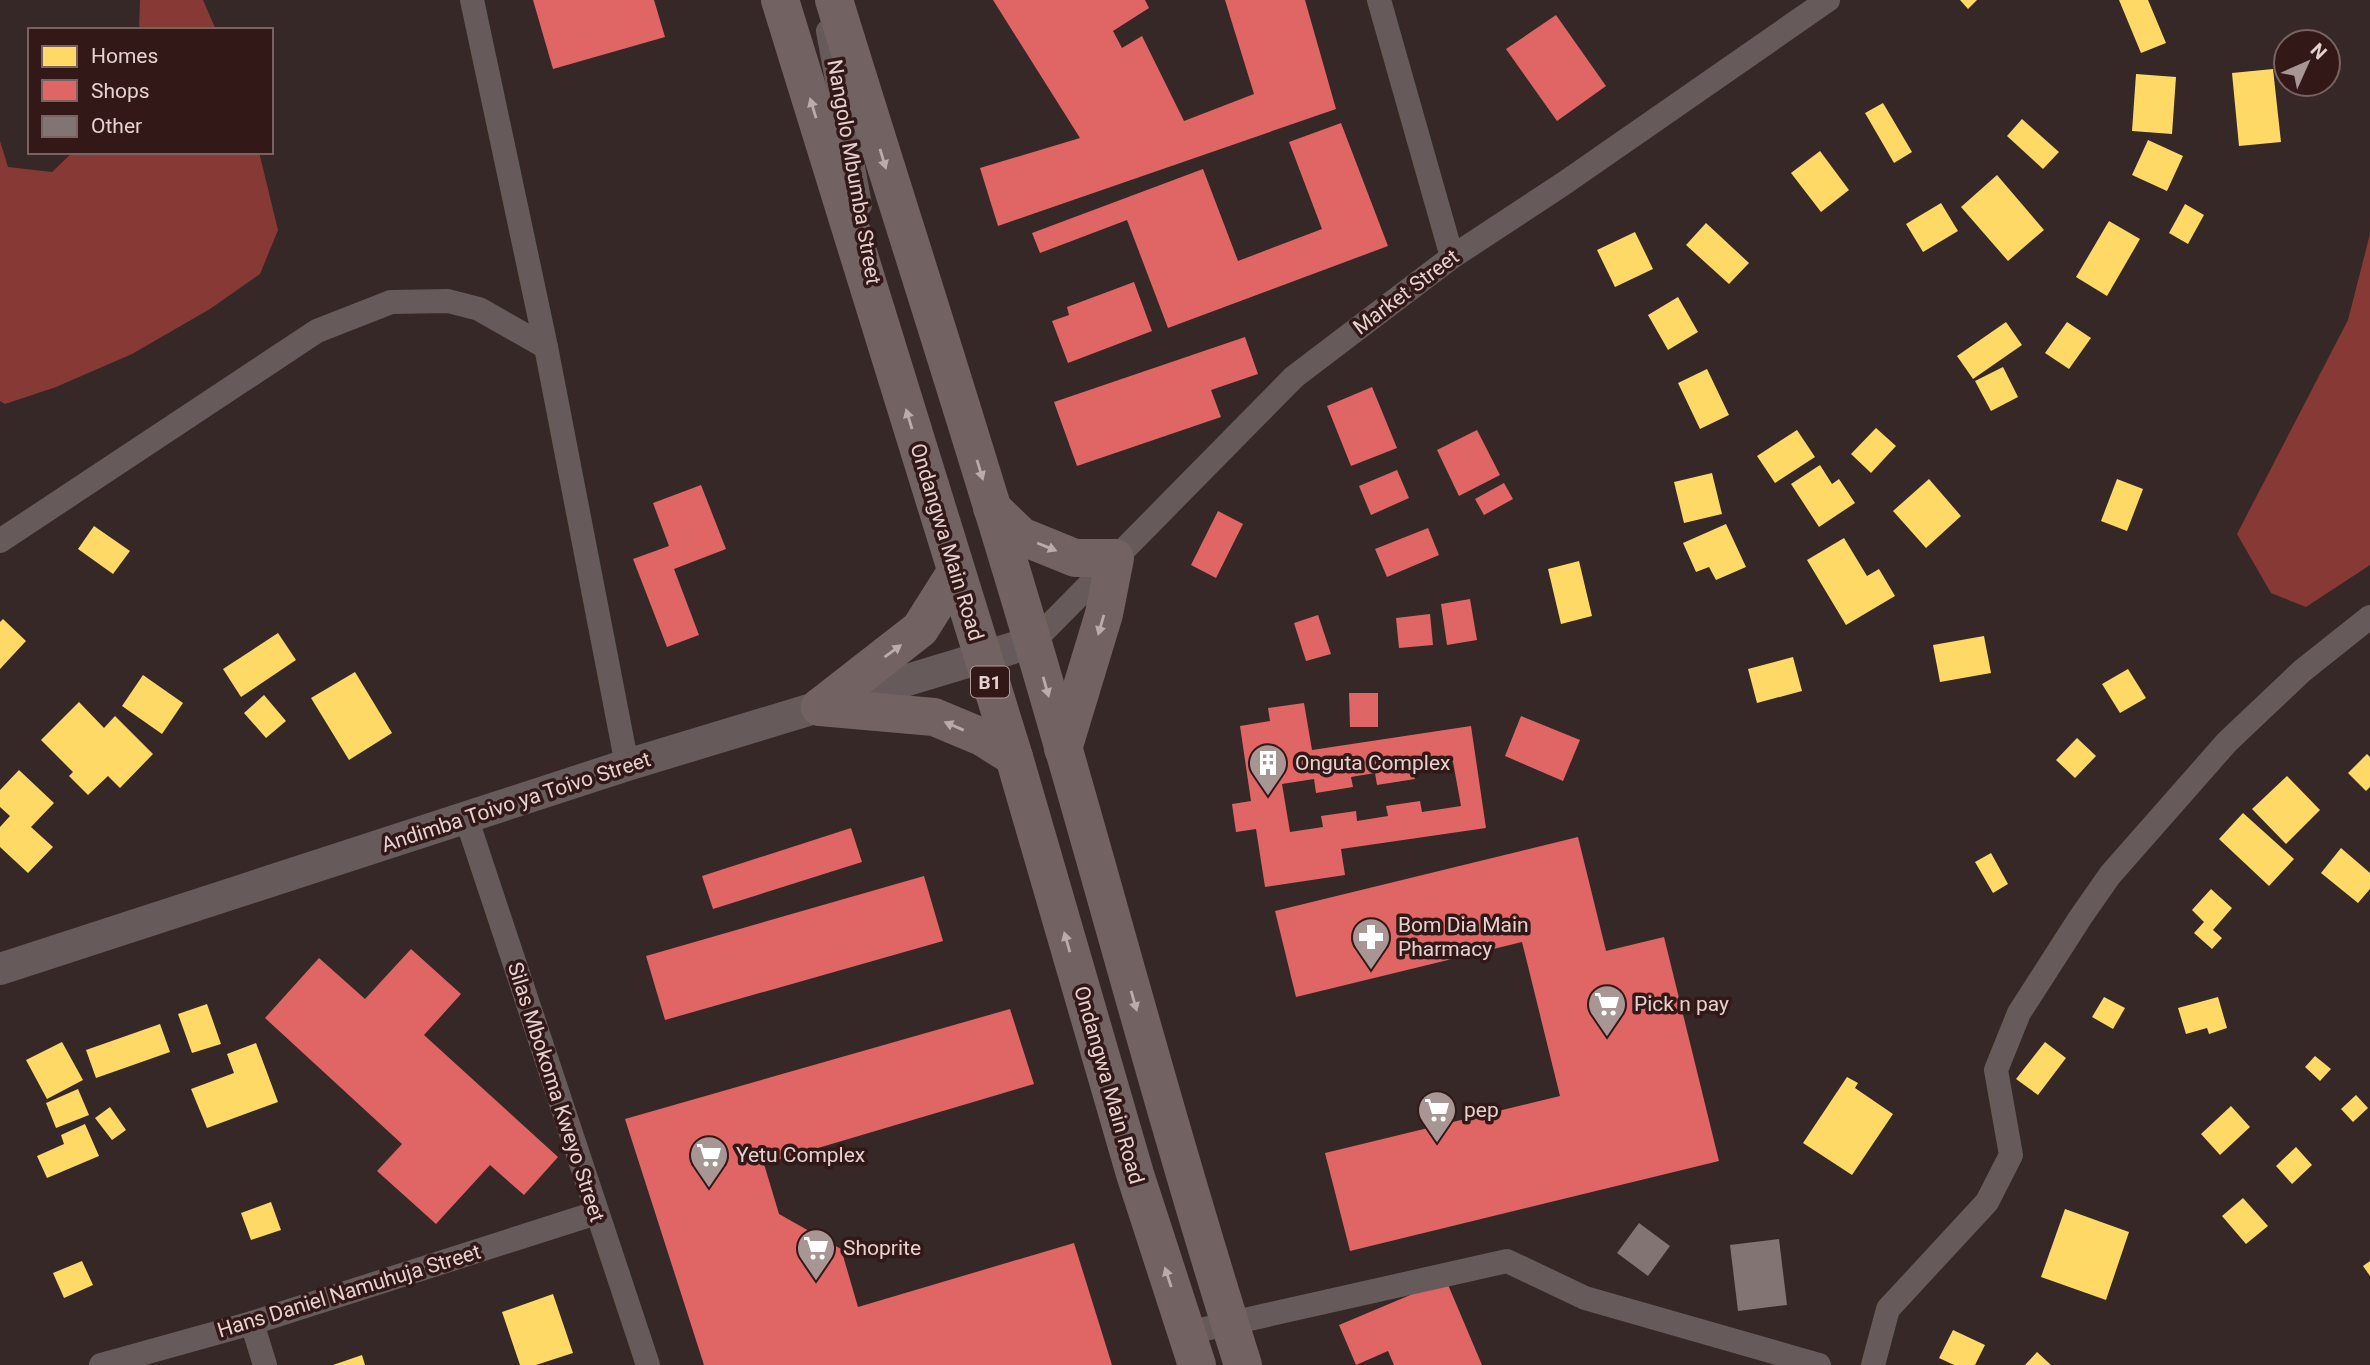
<svg xmlns="http://www.w3.org/2000/svg" width="2370" height="1365" font-family="Roboto,sans-serif">
  <style>
    .water { fill: #873936 }
    .homes { fill: #ffd966 }
    .shops { fill: #e06666; fill-rule: evenodd }
    .building { fill: #817472 }
    .lines { fill: none; stroke-linecap: round; stroke-linejoin: round }
    .minor { stroke: #665b5a; stroke-width: 24 }
    .tertiary { stroke: #665b5a; stroke-width: 32 }
    .primary { stroke: #726362; stroke-width: 38 }
    .oneway { fill: #bdabaa }
    .labels { text-anchor: middle; stroke-width: 7; stroke-linejoin: round; paint-order: stroke }
    .shield { fill: #321816; stroke: #af9a98; stroke-width: 2 }
    .shield-label { font-size: 19px; font-weight: bold; fill: #e5d2d0 }
    .street-label { font-size: 21px; fill: #e5d2d0; stroke: #321816 }
    .poi-label { font-size: 21px; fill: #e5d2d0; stroke: #321816; text-anchor: start }
  </style>
  <rect width="100%" height="100%" fill="#362826"/>
  <g class="water">
    <path d="M140,0H203L216,30H139Z"/>
    <path d="M0,141L8,167L52,172L73,152H259L278,230L260,274L210,309L132,354L56,387L5,404L0,401Z"/>
    <path d="M2370,234V565L2306,607L2271,593L2237,534L2348,320Z"/>
  </g>
  <g class="homes">
    <path d="M1960,0H1977L1968,9Z"/>
    <path d="M2119,0H2148L2166,43L2141,53Z"/>
    <path d="M2273,69L2281,142L2239,146L2232,73Z"/>
    <path d="M2136,74L2176,77L2172,134L2132,131Z"/>
    <path d="M1883,103L1912,152L1894,163L1865,113Z"/>
    <path d="M2022,119L2059,152L2043,169L2007,136Z"/>
    <path d="M2148,140L2183,156L2167,191L2132,175Z"/>
    <path d="M1820,151L1849,190L1821,212L1791,173Z"/>
    <path d="M1997,175L2044,230L2008,261L1961,207Z"/>
    <path d="M1941,203L1958,231L1923,252L1906,224Z"/>
    <path d="M2185,204L2204,215L2188,244L2169,233Z"/>
    <path d="M2109,221L2140,239L2107,296L2076,277Z"/>
    <path d="M1706,223L1749,263L1729,284L1686,245Z"/>
    <path d="M1635,232L1653,269L1615,287L1597,250Z"/>
    <path d="M1678,297L1698,332L1668,350L1648,315Z"/>
    <path d="M2006,322L2022,345L1973,379L1957,356Z"/>
    <path d="M2067,322L2091,338L2069,369L2045,353Z"/>
    <path d="M2003,367L2018,397L1991,411L1975,381Z"/>
    <path d="M1707,369L1729,415L1700,429L1678,383Z"/>
    <path d="M1876,428L1896,446L1871,473L1851,454Z"/>
    <path d="M1797,430L1815,457L1775,483L1757,456Z"/>
    <path d="M1820,465L1832,484L1839,479L1855,503L1819,527L1791,484Z"/>
    <path d="M1712,473L1722,514L1684,523L1674,482Z"/>
    <path d="M1929,479L1961,516L1926,548L1893,511Z"/>
    <path d="M2117,479L2143,489L2127,531L2101,521Z"/>
    <path d="M1726,524L1746,567L1716,580L1709,567L1696,572L1683,543Z"/>
    <path d="M94,526L130,551L113,574L78,549Z"/>
    <path d="M1844,538L1867,576L1879,569L1895,596L1846,625L1807,560Z"/>
    <path d="M1579,561L1592,616L1561,624L1548,569Z"/>
    <path d="M3,619L26,641L0,669V622Z"/>
    <path d="M278,633L296,660L241,697L223,669Z"/>
    <path d="M1984,636L1991,673L1940,682L1933,645Z"/>
    <path d="M1793,657L1802,691L1757,703L1748,669Z"/>
    <path d="M2128,669L2146,698L2120,713L2102,684Z"/>
    <path d="M355,672L392,733L349,760L311,698Z"/>
    <path d="M143,675L183,703L162,734L122,706Z"/>
    <path d="M264,695L286,721L266,738L244,713Z"/>
    <path d="M79,702L104,728L115,716L153,754L120,788L108,776L88,795L69,776L73,772L41,740Z"/>
    <path d="M2077,738L2096,756L2075,778L2056,760Z"/>
    <path d="M2367,754L2370,757V787L2366,791L2348,773Z"/>
    <path d="M19,770L54,803L31,827L53,847L28,873L0,847V827L10,816L0,807V790Z"/>
    <path d="M2287,776L2320,810L2286,844L2252,809Z"/>
    <path d="M2243,813L2294,859L2269,886L2219,839Z"/>
    <path d="M2341,848L2370,873V889L2358,903L2321,873Z"/>
    <path d="M1991,853L2008,884L1993,893L1975,862Z"/>
    <path d="M2211,889L2232,908L2213,930L2222,938L2212,949L2194,933L2204,922L2192,910Z"/>
    <path d="M2104,997L2125,1008L2113,1029L2092,1017Z"/>
    <path d="M2218,997L2227,1028L2209,1034L2207,1028L2186,1034L2178,1008Z"/>
    <path d="M207,1004L221,1044L192,1053L178,1014Z"/>
    <path d="M160,1024L170,1052L96,1078L86,1050Z"/>
    <path d="M62,1042L83,1080L47,1099L26,1060Z"/>
    <path d="M2045,1042L2066,1058L2038,1095L2016,1079Z"/>
    <path d="M256,1043L278,1102L207,1128L191,1089L234,1073L227,1054Z"/>
    <path d="M2315,1056L2331,1069L2320,1081L2305,1067Z"/>
    <path d="M1847,1077L1858,1083L1855,1088L1893,1114L1852,1175L1803,1143Z"/>
    <path d="M78,1089L89,1115L56,1128L46,1103Z"/>
    <path d="M2356,1095L2368,1108L2353,1122L2341,1109Z"/>
    <path d="M2231,1106L2250,1127L2220,1155L2201,1134Z"/>
    <path d="M110,1107L126,1130L112,1140L95,1118Z"/>
    <path d="M85,1124L99,1156L47,1178L37,1156L64,1144L61,1135Z"/>
    <path d="M2296,1147L2312,1165L2292,1184L2276,1166Z"/>
    <path d="M2243,1198L2268,1226L2246,1244L2222,1216Z"/>
    <path d="M271,1202L281,1230L251,1240L241,1213Z"/>
    <path d="M2065,1209L2129,1232L2106,1300L2041,1277Z"/>
    <path d="M82,1261L93,1285L64,1298L53,1273Z"/>
    <path d="M2370,1261V1276L2363,1266Z"/>
    <path d="M553,1294L573,1353L536,1365H520L502,1312Z"/>
    <path d="M1953,1330L1985,1345L1975,1365H1954L1939,1358Z"/>
    <path d="M2037,1352L2051,1365H2025Z"/>
    <path d="M362,1355L365,1365H333Z"/>
  </g>
  <g class="shops">
    <path d="M533,0H654L665,37L553,69Z"/>
    <path d="M993,0H1145L1149,8L1113,31L1122,48L1142,36L1184,121L1254,94L1225,0H1305L1336,109L998,226L980,168L1080,138Z"/>
    <path d="M1556,15L1606,86L1557,121L1506,49Z"/>
    <path d="M1341,123L1388,246L1168,328L1127,220L1040,253L1032,233L1203,169L1238,261L1322,229L1289,142Z"/>
    <path d="M1134,282L1152,331L1068,363L1052,321L1069,315L1067,307Z"/>
    <path d="M1245,337L1258,374L1211,390L1221,417L1077,466L1054,402Z"/>
    <path d="M1372,387L1397,448L1351,466L1327,406Z"/>
    <path d="M1477,430L1500,475L1459,496L1437,450Z"/>
    <path d="M1397,470L1409,498L1371,515L1359,486Z"/>
    <path d="M1504,483L1513,499L1484,515L1475,499Z"/>
    <path d="M701,485L726,549L674,569L699,635L667,647L633,559L669,546L653,503Z"/>
    <path d="M1218,511L1243,524L1216,578L1191,565Z"/>
    <path d="M1428,528L1439,555L1387,577L1375,549Z"/>
    <path d="M1470,599L1477,640L1447,645L1441,604Z"/>
    <path d="M1430,614L1433,645L1399,648L1396,618Z"/>
    <path d="M1318,615L1331,654L1306,661L1294,623Z"/>
    <path d="M1349,693H1378V727H1350Z"/>
    <path d="M1304,703L1312,750L1471,726L1486,828L1341,849L1345,875L1265,887L1256,829L1236,832L1232,804L1251,801L1240,726L1270,721L1268,708ZM1453,762L1461,806L1422,812L1420,801L1386,806L1388,816L1357,821L1356,811L1321,816L1323,827L1290,832L1282,784L1314,779L1316,793L1353,787L1351,777L1375,773L1377,785L1415,779L1413,768Z"/>
    <path d="M1521,716L1580,740L1563,781L1505,756Z"/>
    <path d="M851,828L862,862L713,909L702,876Z"/>
    <path d="M1578,837L1606,951L1664,937L1719,1161L1350,1251L1325,1153L1560,1096L1522,942L1296,997L1275,911Z"/>
    <path d="M924,876L943,941L665,1020L646,956Z"/>
    <path d="M411,949L461,994L424,1035L558,1157L524,1195L490,1165L436,1224L377,1171L402,1144L265,1018L319,958L365,999Z"/>
    <path d="M1010,1009L1034,1084L764,1164L779,1214L841,1249L858,1307L1074,1243L1112,1365H704L625,1119Z"/>
    <path d="M1446,1280L1482,1365H1394L1388,1351L1356,1365L1339,1325Z"/>
  </g>
  <g class="building">
    <path d="M1639,1223L1670,1246L1648,1276L1617,1253Z"/>
    <path d="M1779,1239L1787,1305L1738,1311L1730,1245Z"/>
  </g>
  <g class="lines">
    <g class="minor">
      <path d="M472,0L546,347L627,765"/>
      <path d="M1379,0L1452,257"/>
      <path d="M828,31L860,205"/>
      <path d="M0,541L317,331L391,302L448,301L479,309L546,347"/>
      <path d="M1033,642L1294,377L1452,257L1563,184L1828,0"/>
      <path d="M466,817L648,1365"/>
      <path d="M252,1323L265,1365"/>
      <path d="M1187,1333L1507,1261L1585,1298L1819,1365"/>
      <path d="M101,1365L252,1323L596,1213"/>
      <path d="M1873,1365L1888,1309L1987,1202L2011,1155L1996,1070L2019,1013L2080,918L2110,875L2227,742L2302,671L2370,617"/>
    </g>
    <path class="tertiary" d="M0,969L627,765L1033,642"/>
    <g class="primary">
      <path d="M780,0L1014,757L1135,1174L1197,1365"/>
      <path d="M834,0C900,214 970,428 1033,643C1104,884 1167,1126 1243,1365"/>
      <path d="M992,508L1021,536L1075,558H1115L1104,614L1063,749"/>
      <path d="M820,707L934,717L982,737L1014,757"/>
      <path d="M820,707L920,629L956,572"/>
    </g>
  </g>
  <defs><path id="oneway-solid" d="M-6-.8H1V-3.2L6.5 0L1 3.2V.8H-6Z" transform="scale(1.75)"/></defs>
  <g class="oneway">
    <use href="#oneway-solid" transform="translate(813 108) rotate(-107)"/>
    <use href="#oneway-solid" transform="translate(883 159) rotate(73)"/>
    <use href="#oneway-solid" transform="translate(909 419) rotate(-107)"/>
    <use href="#oneway-solid" transform="translate(980 470) rotate(73)"/>
    <use href="#oneway-solid" transform="translate(1047 547) rotate(22)"/>
    <use href="#oneway-solid" transform="translate(1101 625) rotate(106)"/>
    <use href="#oneway-solid" transform="translate(893 651) rotate(-36)"/>
    <use href="#oneway-solid" transform="translate(1046 687) rotate(74)"/>
    <use href="#oneway-solid" transform="translate(954 726) rotate(-157)"/>
    <use href="#oneway-solid" transform="translate(1067 942) rotate(-106)"/>
    <use href="#oneway-solid" transform="translate(1134 1001) rotate(74)"/>
    <use href="#oneway-solid" transform="translate(1168 1277) rotate(-108)"/>
  </g>
  <defs>
    <symbol id="building-pin" viewBox="-11 -11 22 30"><path d="M0 17L-7.5 6A9.5 9.5 0 1 1 7.5 6Z" fill="#a89694" stroke="#321816"/><path d="M-4-6H4V6H1V3H-1V6H-4ZM-2.5-4.3h1.7v1.8h-1.7ZM.8-4.3h1.7v1.8H.8ZM-2.5-1h1.7V.8h-1.7ZM.8-1h1.7V.8H.8Z" fill="#fff"/></symbol>
    <symbol id="pharmacy-pin" viewBox="-11 -11 22 30"><path d="M0 17L-7.5 6A9.5 9.5 0 1 1 7.5 6Z" fill="#a89694" stroke="#321816"/><path d="M-2-6h4v4h4v4h-4v4h-4v-4h-4v-4h4Z" fill="#fff"/></symbol>
    <symbol id="supermarket-pin" viewBox="-11 -11 22 30"><path d="M0 17L-7.5 6A9.5 9.5 0 1 1 7.5 6Z" fill="#a89694" stroke="#321816"/><path d="M-6-5.5h2.5l.6 2H6L4.5 2H-2.5L-4.4-4H-6ZM-1.5 3.2a1.3 1.3 0 1 0 .1 0ZM3 3.2a1.3 1.3 0 1 0 .1 0Z" fill="#fff"/></symbol>
  </defs>
  <g fill-rule="evenodd">
    <use href="#building-pin" x="1246" y="741" width="44" height="60"/>
    <use href="#pharmacy-pin" x="1349" y="915" width="44" height="60"/>
    <use href="#supermarket-pin" x="1585" y="982" width="44" height="60"/>
    <use href="#supermarket-pin" x="1415" y="1088" width="44" height="60"/>
    <use href="#supermarket-pin" x="687" y="1133" width="44" height="60"/>
    <use href="#supermarket-pin" x="794" y="1226" width="44" height="60"/>
  </g>
  <g class="labels">
    <rect class="shield" x="971" y="666.5" width="38" height="31" rx="5"/>
    <g class="shield-label">
      <text x="990" y="689">B1</text>
    </g>
    <g class="street-label">
      <text transform="translate(854 172) rotate(80)" y="7">Nangolo Mbumba Street</text>
      <text transform="translate(1406 292) rotate(-37)" y="7">Market Street</text>
      <text transform="translate(947 542) rotate(73)" y="7">Ondangwa Main Road</text>
      <text transform="translate(516 802) rotate(-18)" y="7">Andimba Toivo ya Toivo Street</text>
      <text transform="translate(1109 1085) rotate(74)" y="7">Ondangwa Main Road</text>
      <text transform="translate(556 1092) rotate(72)" y="7">Silas Mbokoma Kweyo Street</text>
      <text transform="translate(349 1291) rotate(-17)" y="7">Hans Daniel Namuhuja Street</text>
    </g>
    <g class="poi-label">
      <text x="1295" y="770">Onguta Complex</text>
      <text x="1398" y="932">Bom Dia Main<tspan x="1398" dy="24">Pharmacy</tspan></text>
      <text x="1634" y="1011">Pick n pay</text>
      <text x="1464" y="1117">pep</text>
      <text x="736" y="1162">Yetu Complex</text>
      <text x="843" y="1255">Shoprite</text>
    </g>
  </g>
  <rect x="28" y="28" width="245" height="126" fill="#321816" stroke="#7a6260" stroke-width="2"/>
  <rect x="42" y="46" width="35" height="21" fill="#ffd966" stroke="#7a6260" stroke-width="2"/>
  <text x="91" y="63" font-size="21" fill="#e5d2d0">Homes</text>
  <rect x="42" y="80" width="35" height="21" fill="#e06666" stroke="#7a6260" stroke-width="2"/>
  <text x="91" y="98" font-size="21" fill="#e5d2d0">Shops</text>
  <rect x="42" y="116" width="35" height="21" fill="#817472" stroke="#7a6260" stroke-width="2"/>
  <text x="91" y="133" font-size="21" fill="#e5d2d0">Other</text>
  <g transform="translate(2307 63) rotate(45)"><circle r="33" fill="#321816" stroke="#7a6260" stroke-width="2"/>
  <path d="M0-5L12 26L0 18L-12 26Z" fill="#a89694"/>
  <text y="-10" font-size="19" font-weight="bold" text-anchor="middle" fill="#e5d2d0">N</text>
  </g>
</svg>
